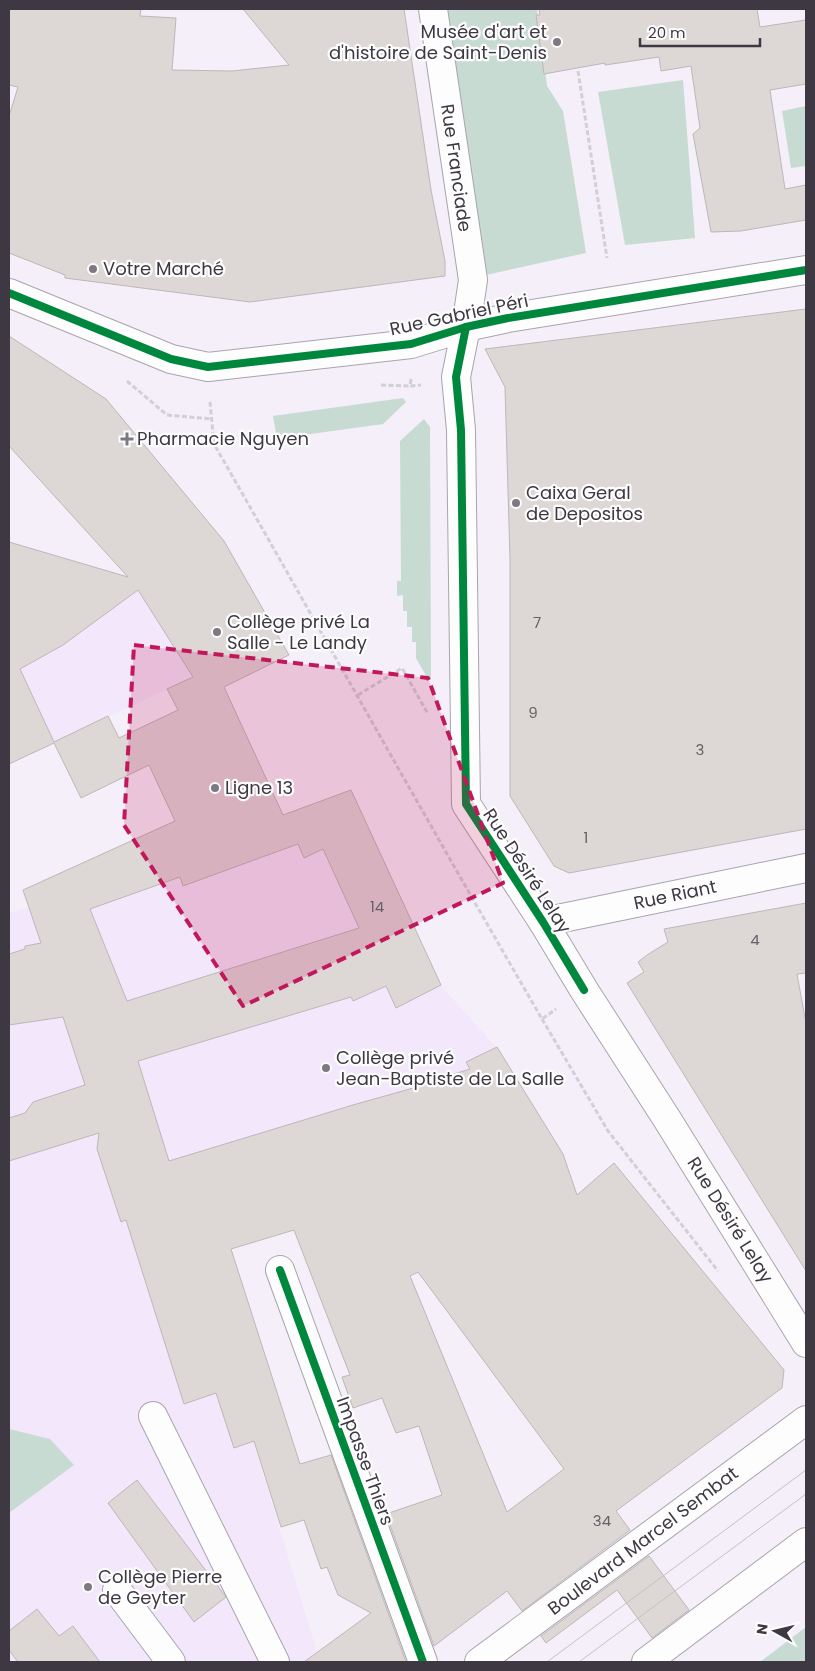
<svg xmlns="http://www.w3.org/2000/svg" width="815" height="1671" font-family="Poppins,sans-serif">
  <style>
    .built { fill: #f2e7fb }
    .green { fill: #c8dbd2 }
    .building { fill: #ddd7d6; stroke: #bdb7b7; fill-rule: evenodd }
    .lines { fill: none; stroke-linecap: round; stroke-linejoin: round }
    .minor-casing { stroke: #a9a4ad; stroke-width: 30 }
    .path { stroke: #d1d0d3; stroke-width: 3; stroke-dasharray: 5 2.5; stroke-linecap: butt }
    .minor { stroke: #fdfdfe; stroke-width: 28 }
    .tram { stroke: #c4c2c4; stroke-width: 1 }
    .cycleway-casing { stroke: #fdfdfd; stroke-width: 11 }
    .cycleway { stroke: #00873e; stroke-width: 8 }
    .marked { fill: #c2185b; fill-opacity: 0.2; stroke: #c2185b; stroke-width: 4; stroke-dasharray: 10 6; stroke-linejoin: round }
    .poi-dot { fill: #7e7882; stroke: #fdfdfd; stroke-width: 2 }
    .labels { text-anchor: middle; stroke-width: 4.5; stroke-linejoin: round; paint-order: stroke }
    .number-label { font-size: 15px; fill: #666068 }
    .poi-label { font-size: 18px; fill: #3e3843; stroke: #fdfdfd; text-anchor: start }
    .street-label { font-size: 18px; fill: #3e3843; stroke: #fdfdfd }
  </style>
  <rect width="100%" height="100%" fill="#f4eff8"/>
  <g class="built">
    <path d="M217,535L274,627L230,650L199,674L9,764V542L49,554L105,613Z"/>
    <path d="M351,790L441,986L498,1049L523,1090L181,1204L320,1662H9V913L30,907Z"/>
  </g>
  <g class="green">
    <path d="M443,9H537L547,86L563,111L586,253L481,276Z"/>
    <path d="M683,80L695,238L625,245L598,92Z"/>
    <path d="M806,106V166L791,168L782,111Z"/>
    <path d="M403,398L406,402L383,424L289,437L276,433L273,416Z"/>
    <path d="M424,419L430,427L431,679H428L416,658V642H412V627H407V611H403V595L397,596V581H401L400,441Z"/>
    <path d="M9,1429L50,1439L74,1465L9,1513Z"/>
    <path d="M806,1627V1662H760Z"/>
  </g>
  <g class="building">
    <path d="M9,9H141L140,16L176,18L172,70L232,71L289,65L243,9H404L431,190L445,261V276L250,302L65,278V275L9,253V116L18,87L9,85Z"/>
    <path d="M539,9H757L760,27L806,20V84L770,90L785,189L806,185V220L741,231L711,232L693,134L700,128L691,66L661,71L659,57L605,65V63L544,74L536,15H540Z"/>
    <path d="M806,309V829L569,873L554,866L510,796V559L505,387L485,349Z"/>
    <path d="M9,336L106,399L224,541L289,655L224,687L283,815L351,790L441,985L396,1008L386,986L353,1001L351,997L138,1061L169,1161L353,1105L431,1083V1081L470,1069L466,1062L497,1047L563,1154L577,1195L614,1163L784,1370L782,1388L616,1511L630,1530L522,1611L507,1591L434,1646L386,1514L442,1495L419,1426L396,1433L382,1398L353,1408L342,1377L350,1375L294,1230L231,1249L300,1464L331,1455L406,1662H304L371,1613L338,1595L327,1567L321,1569L304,1520L281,1527L254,1441L234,1448L216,1393L184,1404L126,1220L121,1222L97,1149L99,1133L9,1161V1118L25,1113L33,1102L85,1085L63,1017L9,1025V954L25,949V946L41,943L23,890L175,821L149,765L81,798L54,743L9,764V542L128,577L9,446ZM138,590L193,677L167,689L178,710L119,738L108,716L54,742L20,669L63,645ZM298,844L304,858L323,849L359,928L127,1001L90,909L180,877L183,886ZM418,1272L564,1469L507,1512L410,1276Z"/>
    <path d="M806,903V973L797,974L806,1023V1271L627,983L644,972L638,962L647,955L668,942L664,929Z"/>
    <path d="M137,1480L226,1597L194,1622L108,1503Z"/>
    <path d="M649,1556L689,1610L652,1638L617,1590L546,1643L541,1636Z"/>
    <path d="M37,1609L59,1636L73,1626L100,1662H18L9,1650V1631Z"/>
  </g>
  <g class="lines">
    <defs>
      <g id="minor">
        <path d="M433,9L473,280L466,327L456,377L461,430L466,804L543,922L584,990L667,1119L806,1343"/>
        <path d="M9,293L171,359L208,367L411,344L466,327L508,318L806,270"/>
        <path d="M543,922L806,868"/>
        <path d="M280,1270L423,1662"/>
        <path d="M153,1416L275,1662"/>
        <path d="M117,1590L171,1662"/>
        <path d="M479,1662L806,1420"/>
        <path d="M646,1662L806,1542"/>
      </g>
    </defs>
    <use href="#minor" class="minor-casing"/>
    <g class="path">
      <path d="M578,71L607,258"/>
      <path d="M411,379L410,386L421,385"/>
      <path d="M127,381L167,415L212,419"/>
      <path d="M381,385L410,386"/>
      <path d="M210,402L214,444C324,636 431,828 542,1019L556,1009"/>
      <path d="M358,695L402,668L428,714"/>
      <path d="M542,1019L608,1131L718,1271"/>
    </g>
    <use href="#minor" class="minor"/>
    <g class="tram">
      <path d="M547,1662L806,1470"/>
      <path d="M579,1662L806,1494"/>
    </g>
    <defs>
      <g id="cycleway">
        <path d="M9,293L171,359L208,367L411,344L466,327L508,318L806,270"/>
        <path d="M466,327L456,377L461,430L466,804L543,922L584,990"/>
        <path d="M280,1270L423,1662"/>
      </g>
    </defs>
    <use href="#cycleway" class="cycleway-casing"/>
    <use href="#cycleway" class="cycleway"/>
  </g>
  <path class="marked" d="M134,645L428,678L503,883L243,1006L124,825Z"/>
  <g class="poi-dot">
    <circle cx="557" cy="42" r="5"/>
    <circle cx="93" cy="269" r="5"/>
    <path d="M124.5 431.5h5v5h5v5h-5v5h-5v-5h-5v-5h5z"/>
    <circle cx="516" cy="503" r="5"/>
    <circle cx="217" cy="632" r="5"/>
    <circle cx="215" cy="788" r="5"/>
    <circle cx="326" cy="1068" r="5"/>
    <circle cx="88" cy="1587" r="5"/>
  </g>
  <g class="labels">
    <g class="number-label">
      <text x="537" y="628">7</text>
      <text x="533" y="718">9</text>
      <text x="700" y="755">3</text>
      <text x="586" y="843">1</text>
      <text x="377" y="912">14</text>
      <text x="755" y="945">4</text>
      <text x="602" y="1526">34</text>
    </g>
    <g class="poi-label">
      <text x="547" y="38" text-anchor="end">Musée d'art et<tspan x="547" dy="21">d'histoire de Saint-Denis</tspan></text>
      <text x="103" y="275">Votre Marché</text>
      <text x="137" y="445">Pharmacie Nguyen</text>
      <text x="526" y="499">Caixa Geral<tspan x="526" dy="21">de Depositos</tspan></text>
      <text x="227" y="628">Collège privé La<tspan x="227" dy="21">Salle - Le Landy</tspan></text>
      <text x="225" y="794">Ligne 13</text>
      <text x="336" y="1064">Collège privé<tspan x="336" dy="21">Jean-Baptiste de La Salle</tspan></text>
      <text x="98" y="1583">Collège Pierre<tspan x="98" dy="21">de Geyter</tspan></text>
    </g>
    <g class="street-label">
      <text transform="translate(456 168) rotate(82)" y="6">Rue Franciade</text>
      <text transform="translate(459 315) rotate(-12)" y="6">Rue Gabriel Péri</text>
      <text transform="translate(527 871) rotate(57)" y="6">Rue Désiré Lelay</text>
      <text transform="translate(675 895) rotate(-12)" y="6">Rue Riant</text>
      <text transform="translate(730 1220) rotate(58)" y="6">Rue Désiré Lelay</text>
      <text transform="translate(365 1461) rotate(70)" y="6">Impasse Thiers</text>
      <text transform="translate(643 1541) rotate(-37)" y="6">Boulevard Marcel Sembat</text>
    </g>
  </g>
  <rect width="815" height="1671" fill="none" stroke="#3e3843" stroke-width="20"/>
  <g transform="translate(775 1631) rotate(278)" stroke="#fdfdfd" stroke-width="4" paint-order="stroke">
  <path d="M0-4L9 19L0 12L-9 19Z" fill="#3e3843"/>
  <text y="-8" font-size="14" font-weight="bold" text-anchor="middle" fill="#3e3843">N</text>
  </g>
  <path d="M640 38v8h120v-8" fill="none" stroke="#3e3843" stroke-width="2.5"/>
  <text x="648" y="38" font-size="15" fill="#3e3843" stroke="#fdfdfd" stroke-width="4" paint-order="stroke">20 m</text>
</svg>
